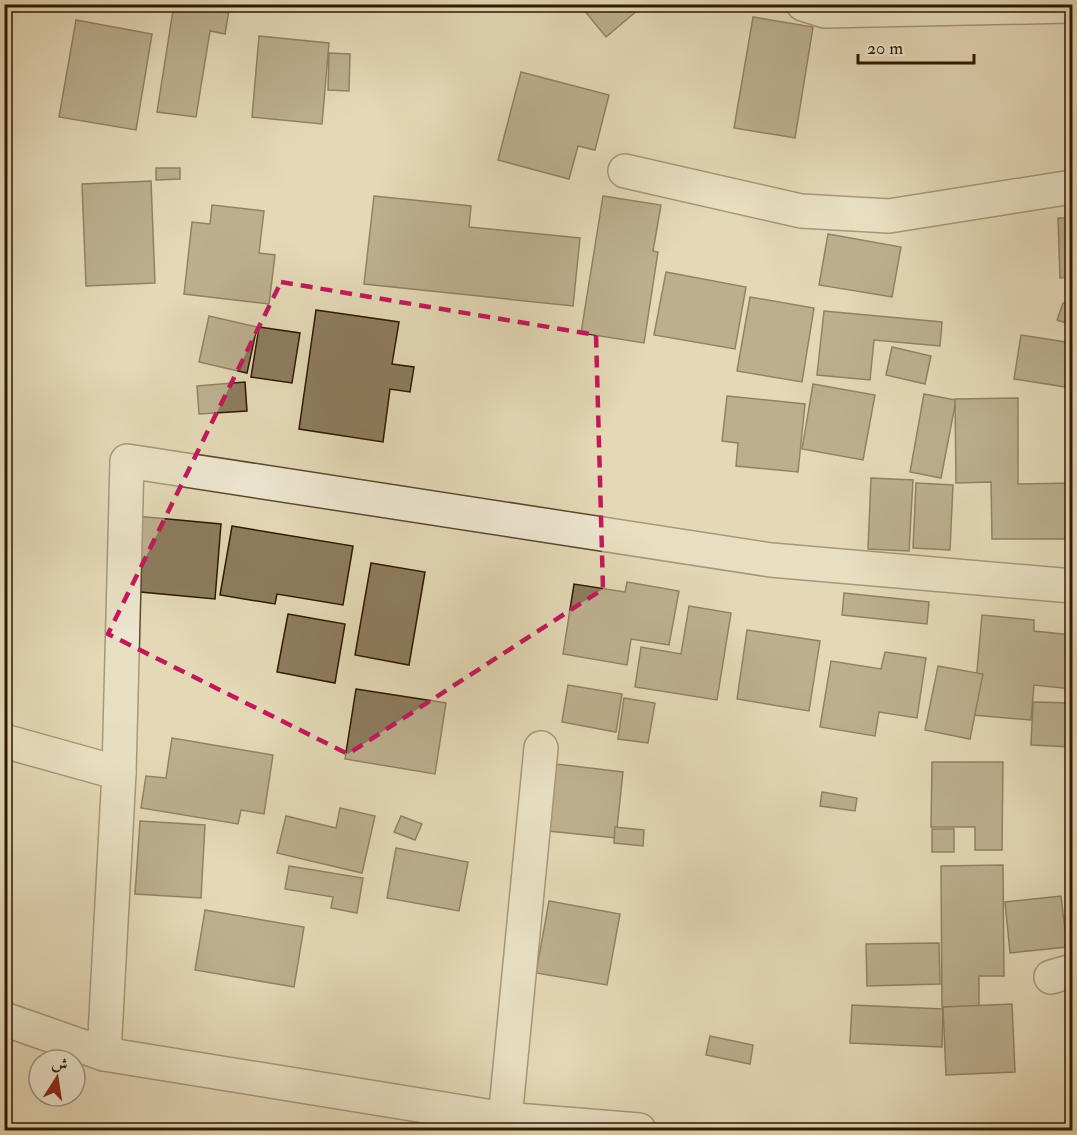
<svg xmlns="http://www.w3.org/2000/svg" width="1077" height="1135" font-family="'IM FELL Double Pica',Amiri,serif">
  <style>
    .building { fill: #8d7c5f; stroke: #2e1900; stroke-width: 1.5 }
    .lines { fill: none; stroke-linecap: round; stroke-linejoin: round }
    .street-casing { stroke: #5c492e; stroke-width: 36 }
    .street { stroke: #ede6d0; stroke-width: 33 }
    .marked { fill: none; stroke: #c2185b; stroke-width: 4.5; stroke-dasharray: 12 8; stroke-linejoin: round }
  </style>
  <rect width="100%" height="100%" fill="#e4d8b6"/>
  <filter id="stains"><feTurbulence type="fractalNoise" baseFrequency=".00333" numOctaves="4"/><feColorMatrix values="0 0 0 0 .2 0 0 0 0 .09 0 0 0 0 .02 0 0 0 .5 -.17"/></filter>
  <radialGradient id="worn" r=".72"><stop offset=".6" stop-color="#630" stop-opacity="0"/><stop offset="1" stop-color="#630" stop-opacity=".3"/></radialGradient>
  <g class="building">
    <path d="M98,4H134L133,10Z"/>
    <path d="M174,4H230L225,34L210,31L196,117L157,112Z"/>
    <path d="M579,4H645L606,37Z"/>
    <path d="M1071,16H1072V44H1068Z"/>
    <path d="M753,17L813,27L795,138L734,128Z"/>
    <path d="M76,20L152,34L136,130L59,117Z"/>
    <path d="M259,36L329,43L322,124L252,117Z"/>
    <path d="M329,53L350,54L349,91L328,90Z"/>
    <path d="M521,72L609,95L595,150L578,146L569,179L498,160Z"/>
    <path d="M156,168H180V179L156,180Z"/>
    <path d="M151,181L155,283L86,286L82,184Z"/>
    <path d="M374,196L471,206L469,227L580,238L573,306L364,284Z"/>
    <path d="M603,196L661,205L653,251L658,252L644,343L581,333Z"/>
    <path d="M212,205L264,211L259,253L275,255L269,304L184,294L192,222L210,224Z"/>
    <path d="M1058,218H1072V277L1060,278Z"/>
    <path d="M828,234L901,247L892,297L819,285Z"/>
    <path d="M666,272L746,287L735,349L654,335Z"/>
    <path d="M750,297L814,308L802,382L737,371Z"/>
    <path d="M1063,303L1072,306V325L1057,320Z"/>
    <path d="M316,310L399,322L392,364L414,367L410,392L390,389L383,442L299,429Z"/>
    <path d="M824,311L942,322L940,346L874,340L870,380L817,375Z"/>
    <path d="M209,316L257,327L247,373L199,362Z"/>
    <path d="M259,327L300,333L292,383L251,377Z"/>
    <path d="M1021,335L1072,343V388L1014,379Z"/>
    <path d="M892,347L931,356L925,384L886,375Z"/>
    <path d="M245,382L247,411L199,414L197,386Z"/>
    <path d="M813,384L875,395L863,460L802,449Z"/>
    <path d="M924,394L956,400L941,478L910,472Z"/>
    <path d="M727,396L805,404L798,472L736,466L738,443L722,441Z"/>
    <path d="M1018,398V484L1072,483V539H992L991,482L956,483L955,399Z"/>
    <path d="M871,478L913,480L909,551L868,549Z"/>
    <path d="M916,483L953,485L950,550L913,548Z"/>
    <path d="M136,516L221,524L215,599L130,591Z"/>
    <path d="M232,526L353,546L343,605L277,594L275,604L220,595Z"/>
    <path d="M371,563L425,572L409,665L355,655Z"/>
    <path d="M627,582L679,591L669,645L631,639L627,665L563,654L574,584L625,592Z"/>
    <path d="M844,593L929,602L927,624L842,615Z"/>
    <path d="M689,606L731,613L717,700L635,687L641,647L681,654Z"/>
    <path d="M288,614L345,624L335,683L277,672Z"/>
    <path d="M982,615L1034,620V631L1072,635V689L1034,685L1031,720L973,715Z"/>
    <path d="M747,630L820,641L809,711L737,699Z"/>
    <path d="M885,652L926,658L917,718L879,712L875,736L820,727L831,661L881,669Z"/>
    <path d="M938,666L983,674L970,739L925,730Z"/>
    <path d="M568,685L622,694L616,732L562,722Z"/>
    <path d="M356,689L446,703L435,774L345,759Z"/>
    <path d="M624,698L655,703L648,743L618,739Z"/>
    <path d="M1033,702L1072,703V747L1031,745Z"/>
    <path d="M172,738L273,755L264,814L241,810L238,824L141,808L146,776L166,778Z"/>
    <path d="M932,762H1003L1002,850H975V827H931Z"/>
    <path d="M556,764L623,772L616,838L548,831Z"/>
    <path d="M822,792L857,798L855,811L820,806Z"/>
    <path d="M340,808L375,816L362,873L277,853L286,816L336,828Z"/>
    <path d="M401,816L422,824L415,840L394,832Z"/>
    <path d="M140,821L205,825L201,898L135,894Z"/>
    <path d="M615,827L644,830L643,846L614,843Z"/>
    <rect x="932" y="829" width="22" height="23"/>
    <path d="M396,848L468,862L459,911L387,898Z"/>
    <path d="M1003,865L1004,976H979V1007H942L941,866Z"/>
    <path d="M289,866L363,878L357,913L331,908L333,897L285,889Z"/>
    <path d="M1061,896L1067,947L1010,953L1005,902Z"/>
    <path d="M549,901L620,914L607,985L536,973Z"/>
    <path d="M205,910L304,927L294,987L195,970Z"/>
    <path d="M939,943L940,984L867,986L866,944Z"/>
    <path d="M1012,1004L1015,1072L946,1075L943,1007Z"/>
    <path d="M852,1005L943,1009L942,1047L850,1043Z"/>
    <path d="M710,1036L753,1045L750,1064L706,1055Z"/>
  </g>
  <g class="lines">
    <defs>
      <g id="street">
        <path d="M803,4L825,11L1072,6"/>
        <path d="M625,171L801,211L889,216L1072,187"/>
        <path d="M4,741L119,773"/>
        <path d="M1051,977L1072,971"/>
        <path d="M4,1019L104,1054L505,1119L639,1130"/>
        <path d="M104,1054L119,773L127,461L771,560L1072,586"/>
        <path d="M505,1119L541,748"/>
      </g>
    </defs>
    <use href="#street" class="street-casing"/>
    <use href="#street" class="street"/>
  </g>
  <path d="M0 0H1077V1135H0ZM281,282L596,335L603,589L348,754L108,634Z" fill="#e4d8b6" fill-opacity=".55" fill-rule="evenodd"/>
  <path class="marked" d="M281,282L596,335L603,589L348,754L108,634Z"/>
  <rect width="1077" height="1135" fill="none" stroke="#e4d8b6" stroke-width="24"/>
  <rect x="6" y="6" width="1065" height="1123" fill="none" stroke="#2e1900" stroke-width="3"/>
  <rect x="12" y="12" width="1053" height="1111" fill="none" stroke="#2e1900" stroke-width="1.5"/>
  <g transform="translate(57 1078) rotate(12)"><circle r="28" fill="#ede6d0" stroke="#a1947d" stroke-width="1.5"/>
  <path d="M0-4.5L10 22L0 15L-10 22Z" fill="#8f2418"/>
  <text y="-9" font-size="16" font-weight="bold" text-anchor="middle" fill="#2e1900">ش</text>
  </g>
  <path d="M858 54v9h116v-9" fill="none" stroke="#2e1900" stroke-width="3"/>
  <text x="867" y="54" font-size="18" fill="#2e1900" stroke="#ede6d0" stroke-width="4.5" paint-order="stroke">20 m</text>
  <rect width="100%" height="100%" filter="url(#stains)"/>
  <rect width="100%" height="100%" fill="url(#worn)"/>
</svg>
